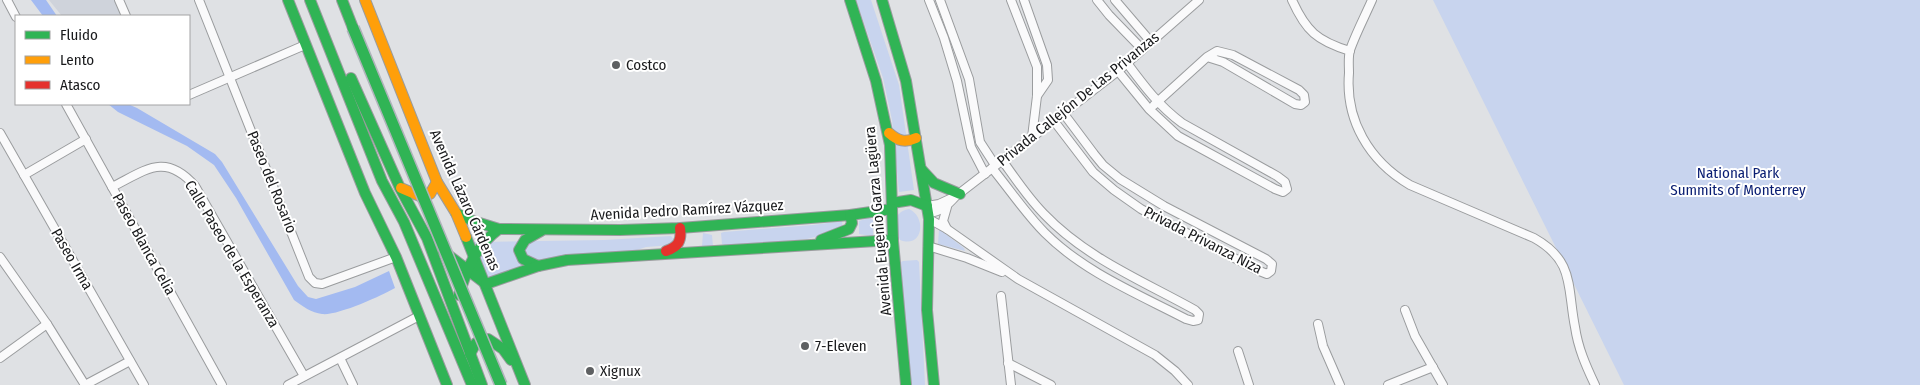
<svg xmlns="http://www.w3.org/2000/svg" width="1920" height="385" font-family="'Fira Sans Condensed',sans-serif">
  <style>
    .built { fill: #cfd3db }
    .green { fill: #c8d4ee }
    .water { fill: #a3baf1 }
    .lines { fill: none; stroke-linecap: round; stroke-linejoin: round }
    .street-casing { stroke: #9a9c9e; stroke-width: 10 }
    .fast-casing { stroke: #9a9c9e; stroke-width: 12 }
    .slow-casing { stroke: #9a9c9e; stroke-width: 12 }
    .jam-casing { stroke: #9a9c9e; stroke-width: 12 }
    .street { stroke: #fafafb; stroke-width: 8 }
    .fast { stroke: #30b455; stroke-width: 10 }
    .slow { stroke: #ff9f0a; stroke-width: 10 }
    .jam { stroke: #e5322d; stroke-width: 10 }
    .fast-bridge-casing { stroke: #afb3ba; stroke-width: 14; stroke-linecap: butt }
    .fast-bridge { stroke: #30b455; stroke-width: 11 }
    .poi-dot { fill: #5e6062; stroke: #fff; stroke-width: 2 }
    .labels { text-anchor: middle; stroke-width: 4; stroke-linejoin: round; paint-order: stroke }
    .poi-label { font-size: 15px; fill: #191a1c; stroke: #fff; text-anchor: start }
    .street-label { font-size: 15px; fill: #191a1c; stroke: #fff }
    .park-label { font-size: 15px; fill: #091d72; stroke: #fff }
  </style>
  <rect width="100%" height="100%" fill="#dfe1e4"/>
  <path class="built" d="M49,0H114L121,16H62Z"/>
  <g class="green">
    <path d="M856,0H871L899,85L914,190L899,192L892,120L883,78Z"/>
    <path d="M1433,0H1920V385H1624Z"/>
    <path d="M909,209C927,217 923,249 900,240C895,228 891,212 909,209Z"/>
    <path d="M869,218L873,220V235L871,236L859,234V221Z"/>
    <path d="M842,221L843,230L807,239L727,246L722,244L721,233L724,232L813,225Z"/>
    <path d="M939,229L964,248L965,251L938,244Z"/>
    <path d="M703,233L712,235L713,246H702Z"/>
    <path d="M671,236L673,239L672,245L646,247L625,254H611L487,281L472,242L605,240Z"/>
    <path d="M917,260L919,262L925,385H910L901,262L903,261Z"/>
  </g>
  <g class="water">
    <path d="M31,0H46L57,16H43Z"/>
    <path d="M108,104H128L137,108L215,154L222,162L298,286L308,297L316,299L355,287L389,271L395,288C381,296 337,316 322,314C312,313 302,306 294,300L236,198L214,165L187,146L118,112Z"/>
  </g>
  <g class="lines">
    <defs>
      <g id="street">
        <path d="M7,0L16,17"/>
        <path d="M119,0L126,16"/>
        <path d="M199,0L309,277L315,283L322,284L396,257"/>
        <path d="M929,0L944,38L957,81L971,147L985,174"/>
        <path d="M940,0L969,79L980,142L995,165"/>
        <path d="M1011,0L1037,67V96L1032,137"/>
        <path d="M1024,0L1047,65L1048,80L1037,96"/>
        <path d="M1097,0L1109,15L1142,49"/>
        <path d="M1115,0L1151,42"/>
        <path d="M1292,0C1306,31 1317,41 1350,51"/>
        <path d="M1372,0C1365,16 1356,33 1350,50C1348,57 1349,66 1349,73C1345,120 1369,161 1410,185L1534,238C1575,261 1567,287 1575,327C1578,348 1586,366 1595,385"/>
        <path d="M1118,71L1149,109L1178,136L1275,189L1283,192L1287,189L1285,182L1277,176L1182,123C1159,106 1144,86 1127,63"/>
        <path d="M189,95L305,45"/>
        <path d="M66,104L222,385"/>
        <path d="M1154,105L1207,57L1217,51L1233,55L1299,90L1304,95L1305,102L1301,105L1295,104L1223,62L1207,57"/>
        <path d="M1054,121L1093,172L1114,190L1141,209L1257,270L1267,274L1271,271L1272,264L1266,259L1164,206L1120,179L1103,165L1094,154L1064,114"/>
        <path d="M0,133L144,385"/>
        <path d="M992,168C1010,190 1026,214 1045,233C1084,272 1138,294 1186,319L1193,321L1198,320L1199,314L1195,310C1143,281 1086,258 1044,214C1028,198 1015,178 1002,160"/>
        <path d="M24,175L86,139"/>
        <path d="M112,187C146,170 165,152 195,186L304,376"/>
        <path d="M927,206L939,204L952,198"/>
        <path d="M947,207L943,221L947,229"/>
        <path d="M928,213C941,212 947,206 956,196L1118,71L1199,0"/>
        <path d="M929,219L947,229L1018,279L1155,355L1175,371L1188,385"/>
        <path d="M928,246L967,258L1002,272"/>
        <path d="M0,257L47,324L85,385"/>
        <path d="M1001,296L1011,385"/>
        <path d="M1405,310L1415,336L1443,385"/>
        <path d="M1318,324L1323,346L1340,385"/>
        <path d="M1238,351L1249,385"/>
        <path d="M0,358L47,324"/>
        <path d="M340,358L353,385"/>
        <path d="M1008,363L1051,385"/>
        <path d="M85,385L130,361"/>
        <path d="M288,385L419,316"/>
        <path d="M1388,385L1433,367"/>
      </g>
      <g id="fast">
        <path d="M288,0L365,193L396,257L447,385"/>
        <path d="M310,0L382,181L404,222L472,385"/>
        <path d="M342,0L353,28"/>
        <path d="M850,0L876,81L890,145L893,241L906,385"/>
        <path d="M882,0L906,81L929,219L927,310L934,385"/>
        <path d="M351,78L400,188L427,238L482,385"/>
        <path d="M921,169L934,183L960,194"/>
        <path d="M892,203L911,200L927,206"/>
        <path d="M456,213L473,221L499,229L620,230L680,228L850,215L892,209"/>
        <path d="M466,237L525,385"/>
        <path d="M821,240L849,229L852,223L850,215"/>
        <path d="M443,251L486,284"/>
        <path d="M538,266L523,259L519,250L525,240L541,231"/>
        <path d="M486,284L538,266L567,260L893,240"/>
        <path d="M459,295C467,268 476,246 499,229"/>
        <path d="M470,354L476,343L488,339L503,349L511,360"/>
      </g>
      <g id="slow">
        <path d="M365,0L437,182L456,213L466,237"/>
        <path d="M889,133C898,141 905,143 916,138"/>
        <path d="M401,188L422,197L430,194L437,182"/>
      </g>
      <path id="jam" d="M666,251C678,247 682,241 680,228"/>
    </defs>
    <use href="#street" class="street-casing"/>
    <use href="#fast" class="fast-casing"/>
    <use href="#slow" class="slow-casing"/>
    <use href="#jam" class="jam-casing"/>
    <use href="#street" class="street"/>
    <use href="#fast" class="fast"/>
    <use href="#slow" class="slow"/>
    <use href="#jam" class="jam"/>
    <defs>
      <path id="fast-bridge" d="M353,28L501,385"/>
    </defs>
    <use href="#fast-bridge" class="fast-bridge-casing"/>
    <use href="#fast-bridge" class="fast-bridge"/>
  </g>
  <g class="poi-dot">
    <circle cx="616" cy="65" r="5"/>
    <circle cx="805" cy="346" r="5"/>
    <circle cx="590" cy="371" r="5"/>
  </g>
  <g class="labels">
    <g class="poi-label">
      <text x="626" y="70">Costco</text>
      <text x="815" y="351">7-Eleven</text>
      <text x="600" y="376">Xignux</text>
    </g>
    <g class="street-label">
      <text transform="translate(1078 99) rotate(-39)" y="5">Privada Callejón De Las Privanzas</text>
      <text transform="translate(272 182) rotate(68)" y="5">Paseo del Rosario</text>
      <text transform="translate(465 200) rotate(66)" y="5">Avenida Lázaro Cárdenas</text>
      <text transform="translate(687 210) rotate(-3)" y="5">Avenida Pedro Ramírez Vázquez</text>
      <text transform="translate(878 221) rotate(-95)" y="5">Avenida Eugenio Garza Lagüera</text>
      <text transform="translate(1203 240) rotate(27)" y="5">Privada Privanza Niza</text>
      <text transform="translate(144 244) rotate(61)" y="5">Paseo Blanca Celia</text>
      <text transform="translate(232 254) rotate(59)" y="5">Calle Paseo de la Esperanza</text>
      <text transform="translate(72 259) rotate(60)" y="5">Paseo Irma</text>
    </g>
    <g class="park-label">
      <text x="1738" y="178">National Park<tspan x="1738" dy="17">Summits of Monterrey</tspan></text>
    </g>
  </g>
  <rect x="15" y="15" width="175" height="90" fill="#ffffff" stroke="#a3a3a4"/>
  <rect x="25" y="31" width="25" height="8" fill="#30b455" stroke="#a3a3a4"/>
  <text x="60" y="40" font-size="15" fill="#191a1c">Fluido</text>
  <rect x="25" y="56" width="25" height="8" fill="#ff9f0a" stroke="#a3a3a4"/>
  <text x="60" y="65" font-size="15" fill="#191a1c">Lento</text>
  <rect x="25" y="81" width="25" height="8" fill="#e5322d" stroke="#a3a3a4"/>
  <text x="60" y="90" font-size="15" fill="#191a1c">Atasco</text>
</svg>
